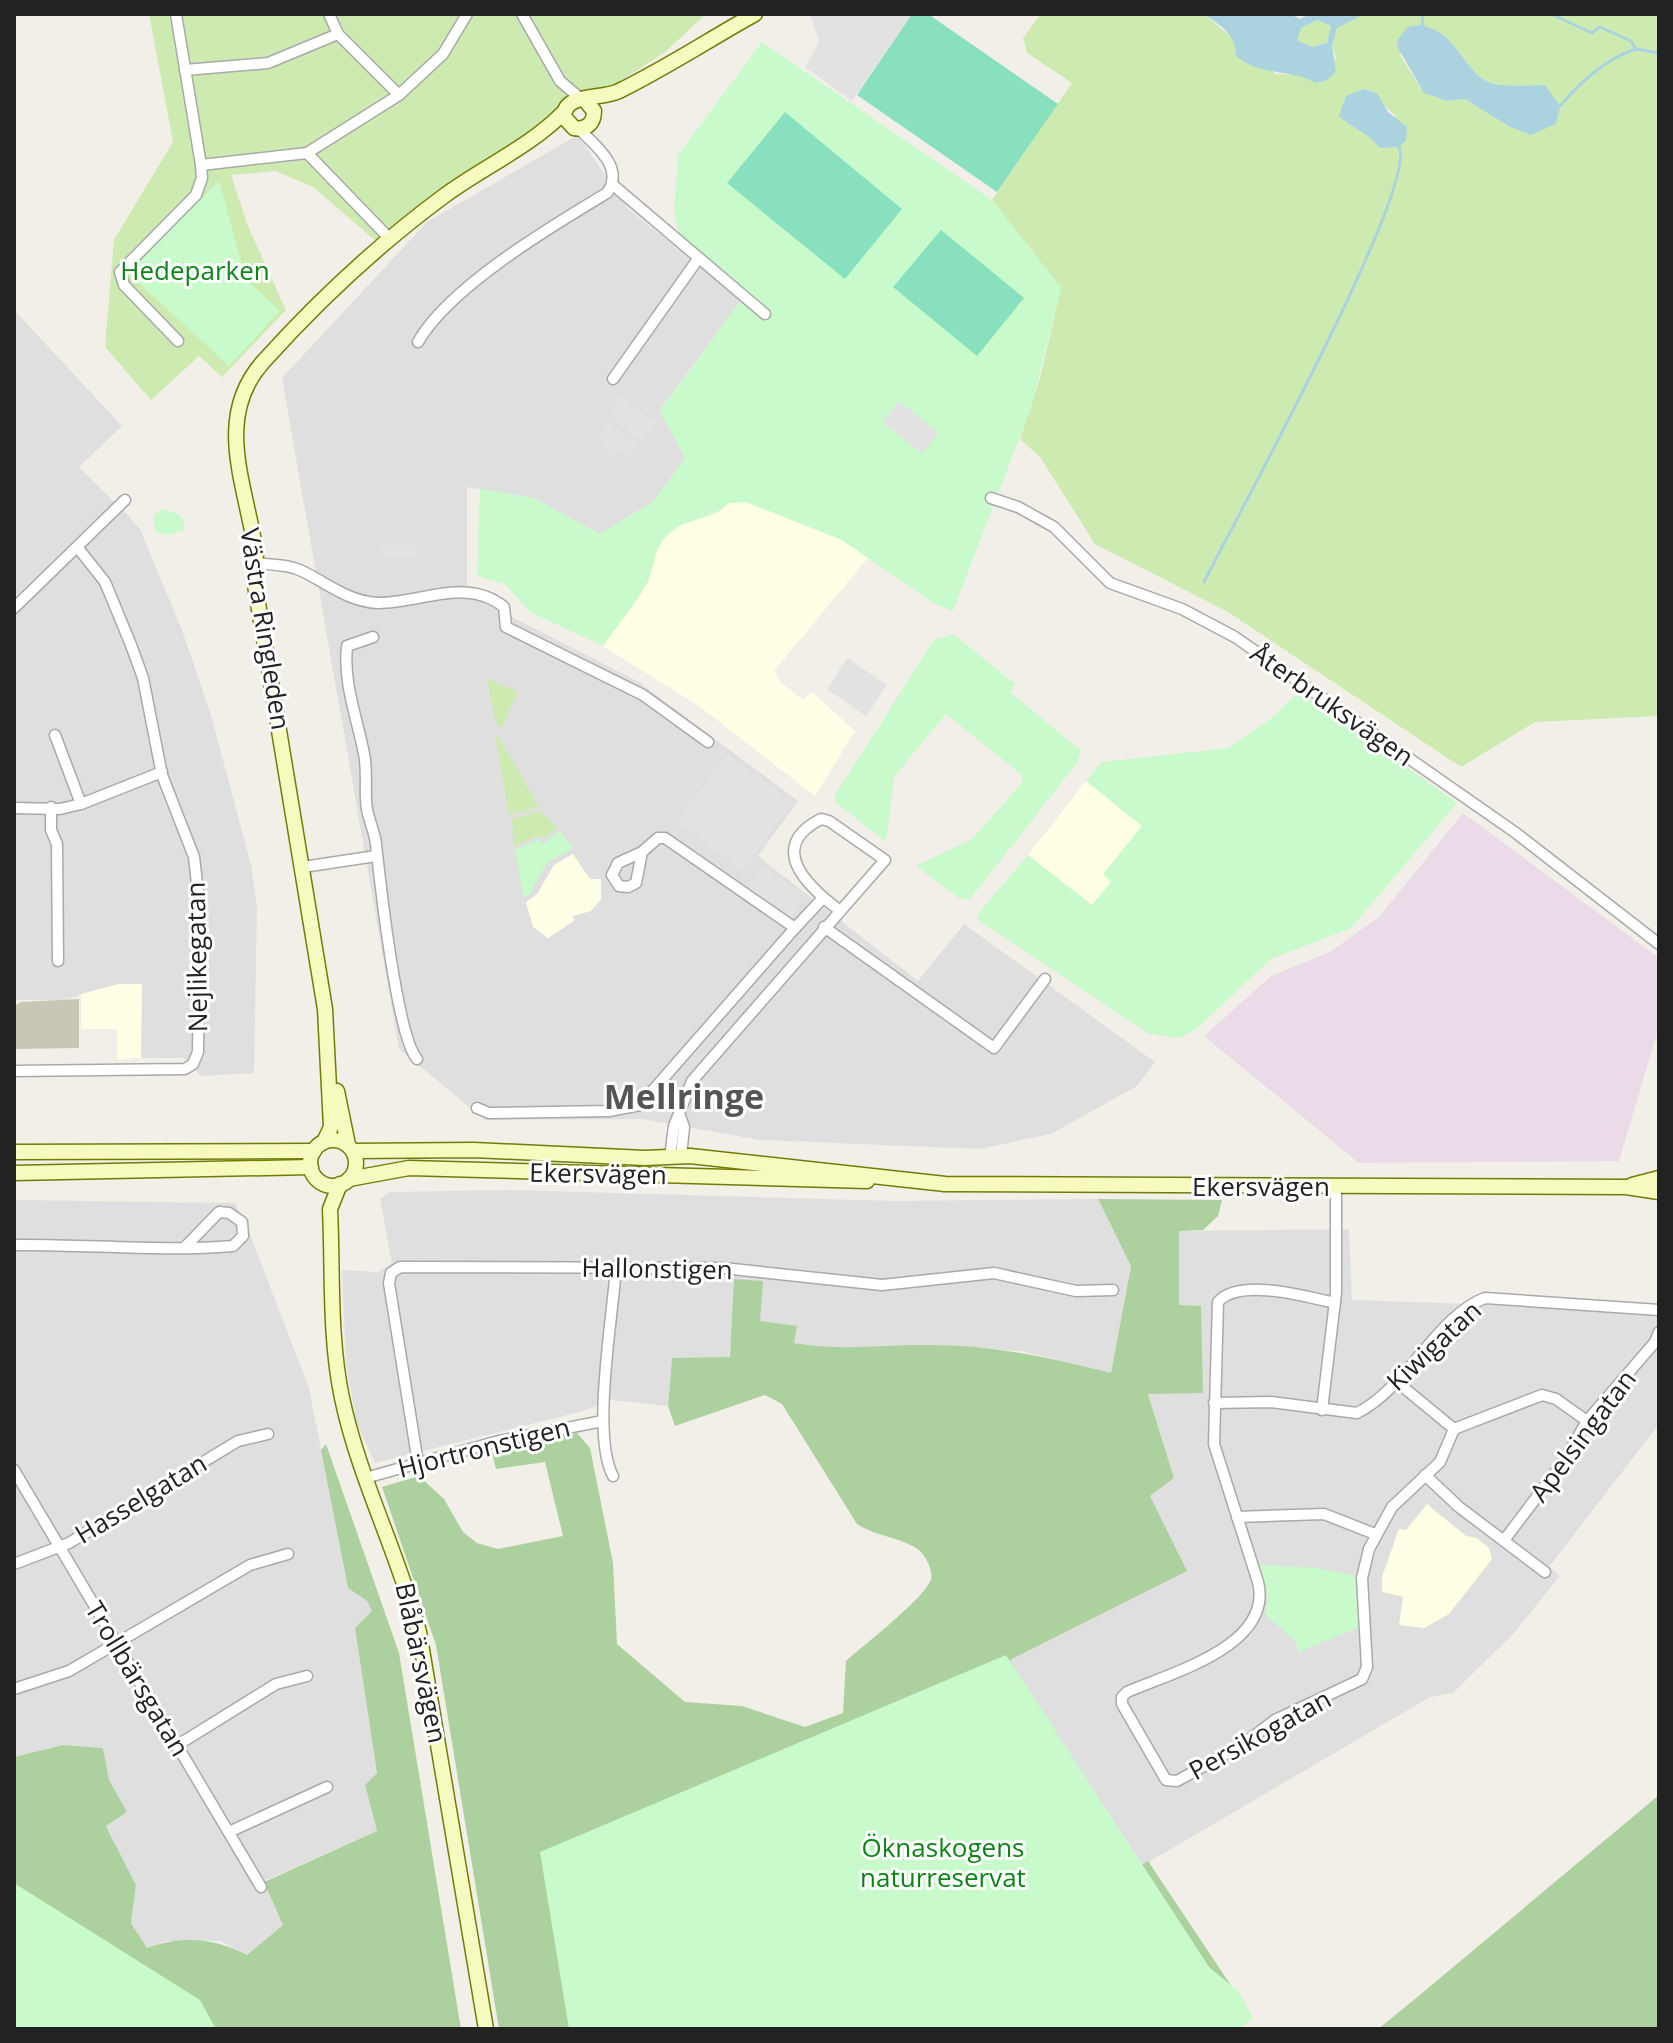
<svg xmlns="http://www.w3.org/2000/svg" width="1673" height="2043" font-family="'Open Sans',sans-serif">
  <style>
    .residential { fill: #e0dfdf }
    .industrial { fill: #ebdbe8 }
    .education { fill: #ffffe5 }
    .construction { fill: #c7c7b4 }
    .grass { fill: #cdebb0; fill-rule: evenodd }
    .forest { fill: #add19e }
    .park { fill: #c8facc }
    .pitch { fill: #88e0be }
    .parking { fill: #e2e2e2 }
    .water { fill: #aad3df; fill-rule: evenodd }
    .lines { fill: none; stroke-linecap: round; stroke-linejoin: round }
    .stream { stroke: #aad3df; stroke-width: 3 }
    .street-casing { stroke: #a9a9a9; stroke-width: 13 }
    .secondary-casing { stroke: #707d05; stroke-width: 17 }
    .street { stroke: #fff; stroke-width: 10 }
    .secondary { stroke: #f7fabf; stroke-width: 14 }
    .labels { text-anchor: middle; stroke-width: 6; stroke-linejoin: round; paint-order: stroke }
    .park-label { font-size: 26px; fill: #0c8416; stroke: #fff }
    .street-label { font-size: 26px; fill: #222; stroke: #fff }
    .district-label { font-size: 34px; font-weight: bold; fill: #555; stroke: #fff }
  </style>
  <rect width="100%" height="100%" fill="#f2efe9"/>
  <g class="residential">
    <path d="M578,135L627,208L741,300L660,410L685,458L654,501L600,534L533,498L467,487V587L514,618L639,682L798,801L758,856L918,981L964,924L1155,1062L1137,1086L1051,1134L979,1149L760,1140L642,1119L485,1120L399,1049L282,378L427,222Z"/>
    <path d="M14,310L122,426L79,467L114,502L14,598Z"/>
    <path d="M122,509L140,529L182,630L211,715L251,865L257,908L254,1073L201,1076L184,1058H141V984H119L62,1000H14V616Z"/>
    <path d="M512,1190L895,1201L1098,1199L1131,1266L1111,1373L1022,1351L924,1345L835,1350L794,1343L760,1321L735,1279L730,1358H672L668,1406L610,1400L587,1410L375,1463L357,1425L346,1363L342,1270L378,1272L392,1263L380,1199L390,1192Z"/>
    <path d="M14,1200L235,1203L249,1232L309,1388L348,1588L367,1601L372,1611L355,1628L377,1773L365,1786L377,1831L264,1881L283,1925L247,1955L221,1941H166L147,1948L131,1923L136,1885L106,1825L127,1812L109,1780L103,1748L63,1745L14,1757Z"/>
    <path d="M1349,1229L1352,1300L1551,1307L1659,1317V1424L1549,1567L1560,1576L1514,1633L1453,1693L1430,1697L1130,1873L1009,1660L1186,1571L1150,1496L1174,1478L1148,1393H1202L1200,1306L1179,1305V1231Z"/>
  </g>
  <path class="industrial" d="M1463,813L1659,958V1026L1619,1161L1359,1163L1204,1036L1271,976L1330,952L1379,917Z"/>
  <g class="education">
    <path d="M746,502L842,540L868,558L774,671L781,682L803,700L812,692L855,731L815,796L699,706L603,646L648,582L653,558L664,539L681,525L719,512L729,503Z"/>
    <path d="M1086,781L1142,826L1104,874L1112,881L1092,906L1028,855Z"/>
    <path d="M573,854L590,879H601V899L591,911L573,916L574,921L548,938L533,927L526,902L537,894L554,865Z"/>
    <path d="M119,984H142L141,1058L117,1059V1029H81V994Z"/>
    <path d="M1427,1504L1466,1536L1477,1538L1489,1548L1492,1559L1449,1614L1424,1628L1399,1625L1403,1597L1382,1592V1577L1399,1529L1406,1530Z"/>
  </g>
  <path class="construction" d="M79,999V1048L14,1049V1006L21,1002Z"/>
  <g class="grass">
    <path d="M149,14H706L665,52L376,241L313,187L276,171L231,175L248,226L286,310L222,377L199,356L151,400L105,347L114,240L173,142Z"/>
    <path d="M1041,14H1204L1276,74L1301,75L1315,83L1336,58L1332,46L1337,28L1365,14H1659V716L1535,722L1461,767L1228,612L1095,544L1040,457L1020,439L1040,378L1061,288L992,200L1072,83L1027,53L1023,38ZM1419,25C1461,31 1463,77 1495,84C1510,87 1529,85 1545,85L1508,126L1465,99L1447,101L1424,93L1400,55ZM1364,89L1377,93L1379,101L1395,115L1379,148L1373,139L1346,122Z"/>
    <path d="M1317,20L1331,26L1327,43L1312,47L1297,40L1301,28Z"/>
    <path d="M487,679L518,691L501,729L495,721Z"/>
    <path d="M495,734H497L539,807L509,815Z"/>
    <path d="M540,811L558,828L543,839L539,835L514,847L512,819Z"/>
  </g>
  <g class="forest">
    <path d="M1098,1199L1222,1200L1218,1216L1203,1230L1179,1231V1305L1201,1306L1203,1393L1148,1394L1174,1478L1150,1496L1187,1571L1010,1660L1130,1872L1148,1861L1248,2011L1221,2029H499L436,1645L382,1487L419,1476L444,1499L463,1532L477,1543L498,1549L563,1536L545,1462L496,1469L492,1453L577,1433L590,1448L613,1563L617,1644L685,1702L742,1706L805,1727L843,1713L846,1661C863,1646 927,1596 931,1579C933,1570 926,1557 920,1551C903,1537 876,1537 857,1524L782,1404L765,1395L675,1426L668,1406L672,1358L730,1357L734,1279L763,1281L760,1321L797,1326L794,1343C841,1351 876,1345 923,1345C988,1344 1048,1357 1111,1373L1131,1266Z"/>
    <path d="M326,1444L399,1653L461,2029H121L14,1956V1757L63,1745L103,1748L109,1780L127,1812L106,1826L136,1885L131,1923L147,1948C181,1935 216,1938 247,1955L283,1925L264,1882L377,1831L365,1785L377,1773L355,1628L372,1611L367,1601L348,1588L321,1450Z"/>
    <path d="M1659,1795V2029H1378L1415,1999Z"/>
  </g>
  <g class="park">
    <path d="M762,42L992,200L1061,288L1031,408L953,611L935,604L842,540L746,502L729,503C710,521 681,518 664,538C652,552 655,570 646,585C634,606 617,626 603,646L530,612L505,584L477,576L480,489L533,498L600,534L654,501L685,458L660,411L741,300L682,252L674,209L678,155Z"/>
    <path d="M219,181L246,280L280,311L229,366L127,272Z"/>
    <path d="M164,509L181,516L186,529L169,535L156,532L153,516Z"/>
    <path d="M953,634L1015,684L1010,692L1081,751L1077,763L970,899H960L916,866L972,839L1022,783V775L946,714L894,777L886,842L835,802V795L934,640Z"/>
    <path d="M1300,691L1457,803L1351,928L1271,959L1195,1030L1179,1038L1149,1034L977,919L981,910L1028,855L1092,905L1111,882L1103,874L1142,826L1086,781L1102,762L1229,748L1273,717Z"/>
    <path d="M560,831L573,848L547,863L529,895L523,897L515,850L539,839L543,844Z"/>
    <path d="M1260,1565L1318,1568L1356,1576L1359,1627L1299,1652L1296,1642L1265,1614L1268,1601Z"/>
    <path d="M1006,1655L1209,1967L1238,1991L1253,2018L1240,2029H569L540,1852Z"/>
    <path d="M14,1883L200,2000L216,2029H14Z"/>
  </g>
  <g class="pitch">
    <path d="M912,14H928L1058,104L997,192L857,95Z"/>
    <path d="M785,112L902,209L845,279L727,183Z"/>
    <path d="M941,230L1024,298L977,356L893,287Z"/>
  </g>
  <g class="parking">
    <path d="M810,14H912L852,101L805,67L819,42Z"/>
    <path d="M619,394L657,423L642,441L610,418Z"/>
    <path d="M899,401L939,433L922,454L882,422Z"/>
    <path d="M608,422L639,444L629,458L618,450L613,456L601,447L605,441L598,436Z"/>
    <path d="M381,542L416,543L415,558L381,557Z"/>
    <path d="M847,658L887,685L866,716L827,689Z"/>
    <path d="M727,754L793,803L742,871L676,822Z"/>
    <path d="M763,866L805,896L790,918L748,887Z"/>
  </g>
  <g class="water">
    <path d="M1204,14H1289L1301,19L1308,14H1365L1337,28L1332,46L1336,72L1327,80L1315,83C1289,68 1261,77 1236,56C1236,34 1221,26 1204,14ZM1317,20L1331,26L1327,43L1312,47L1297,40L1301,28Z"/>
    <path d="M1419,25C1461,31 1463,77 1495,84C1510,87 1529,85 1545,85L1560,106L1556,124L1531,135L1508,126L1465,99L1447,101L1424,93L1397,46L1398,39L1408,27Z"/>
    <path d="M1364,89L1377,93L1388,112L1407,127L1406,140L1399,147L1379,148C1370,133 1351,128 1339,116L1346,96Z"/>
  </g>
  <g class="lines">
    <g class="stream">
      <path d="M1422,14L1423,26"/>
      <path d="M1551,14L1592,33L1600,27L1631,41L1636,49L1659,53"/>
      <path d="M1560,106C1581,82 1605,59 1636,49"/>
      <path d="M1204,582C1233,524 1419,186 1399,147"/>
    </g>
    <defs>
      <g id="street">
        <path d="M176,14L201,165L307,153L390,239"/>
        <path d="M329,14L338,34L399,95"/>
        <path d="M522,14L560,81L581,99"/>
        <path d="M185,70L268,63L338,34"/>
        <path d="M307,153L399,95L443,54L467,14"/>
        <path d="M613,185L765,314"/>
        <path d="M178,341L124,285L120,272L196,195L202,178L201,165"/>
        <path d="M418,342C449,287 552,226 607,193C625,168 596,146 579,129"/>
        <path d="M613,379L698,259"/>
        <path d="M991,498L1018,507L1054,527L1110,583L1182,609L1235,637L1516,833L1659,944"/>
        <path d="M255,563C271,565 289,564 304,572C328,584 348,601 377,603C419,604 467,576 504,607L506,627L643,695L708,742"/>
        <path d="M14,608L125,500"/>
        <path d="M373,637L347,646C343,684 357,717 364,754C368,772 364,791 367,809C369,821 375,833 376,844C380,882 397,1036 417,1059"/>
        <path d="M55,735L81,804"/>
        <path d="M51,807V830L57,844L58,961"/>
        <path d="M14,808L60,809L81,804L162,772"/>
        <path d="M303,867L376,856"/>
        <path d="M824,927L994,1048L1045,979"/>
        <path d="M795,928L823,898"/>
        <path d="M14,1071L185,1069L193,1064L198,1052L200,910L194,857L162,775L143,678L131,645L105,582L78,548"/>
        <path d="M477,1108L489,1113L609,1111L640,1105L795,928L665,838H658L642,852L618,863L612,875L619,886L628,887L636,883L642,852"/>
        <path d="M680,1116L684,1127L681,1156"/>
        <path d="M670,1157L674,1126L692,1081L885,860L829,821L821,819C766,847 807,886 839,910"/>
        <path d="M14,1245C86,1244 161,1252 233,1246L243,1236L242,1222L229,1213L219,1212L185,1247"/>
        <path d="M1335,1303C1308,1297 1239,1277 1218,1302L1214,1444L1258,1582C1274,1646 1170,1673 1127,1692L1122,1697V1704L1166,1780L1177,1781L1245,1743L1275,1720L1362,1679L1367,1667L1362,1578L1369,1549L1392,1507L1440,1462L1454,1429"/>
        <path d="M1397,1382L1454,1429L1542,1395L1556,1399L1587,1421"/>
        <path d="M1214,1403L1271,1402L1357,1413C1406,1389 1438,1315 1485,1298L1659,1310"/>
        <path d="M1322,1410L1336,1293V1187"/>
        <path d="M418,1463L389,1283L391,1273L400,1267L723,1268L882,1285L994,1273L1076,1291L1113,1290"/>
        <path d="M14,1470L261,1887"/>
        <path d="M1425,1475L1459,1507L1545,1572"/>
        <path d="M613,1476C591,1435 613,1317 616,1266"/>
        <path d="M365,1478L499,1441L603,1421"/>
        <path d="M1237,1517L1324,1514L1375,1534"/>
        <path d="M1505,1539L1564,1461L1587,1421L1655,1342L1659,1332"/>
        <path d="M14,1564L69,1543L238,1441L268,1434"/>
        <path d="M14,1689L69,1671L250,1565L288,1554"/>
        <path d="M176,1746L276,1684L307,1676"/>
        <path d="M229,1832L327,1787"/>
      </g>
      <g id="secondary">
        <path d="M585,100L594,111C594,124 586,130 574,128L564,117C564,92 602,100 619,91C666,68 710,39 755,14"/>
        <path d="M337,1091L348,1145"/>
        <circle cx="333" cy="1163" r="23"/>
        <path d="M324,1142L331,1127L325,1009L255,585C255,573 257,559 255,547C245,483 214,417 263,362C317,302 379,244 444,196C483,167 530,147 564,112"/>
        <path d="M353,1151L474,1150L645,1158L690,1156L945,1184L1626,1187L1659,1192"/>
        <path d="M14,1152L314,1151"/>
        <path d="M14,1173L311,1167"/>
        <path d="M349,1179L409,1168L867,1181"/>
        <path d="M340,1184L330,1209C333,1272 329,1336 342,1398C359,1479 398,1552 419,1632L486,2029"/>
        <path d="M1632,1185L1659,1178"/>
      </g>
    </defs>
    <use href="#street" class="street-casing"/>
    <use href="#secondary" class="secondary-casing"/>
    <use href="#street" class="street"/>
    <use href="#secondary" class="secondary"/>
  </g>
  <g class="labels">
    <g class="park-label">
      <text x="195" y="280">Hedeparken</text>
      <text x="943" y="1857">Öknaskogens<tspan x="943" dy="30">naturreservat</tspan></text>
    </g>
    <g class="street-label">
      <text transform="translate(265 629) rotate(81)" y="9">Västra Ringleden</text>
      <text transform="translate(1332 705) rotate(35)" y="9">Återbruksvägen</text>
      <text transform="translate(197 957) rotate(-91)" y="9">Nejlikegatan</text>
      <text transform="translate(598 1174) rotate(1)" y="9">Ekersvägen</text>
      <text x="1261" y="1196">Ekersvägen</text>
      <text transform="translate(657 1269) rotate(1)" y="9">Hallonstigen</text>
      <text transform="translate(1434 1346) rotate(-43)" y="9">Kiwigatan</text>
      <text transform="translate(1583 1436) rotate(-53)" y="9">Apelsingatan</text>
      <text transform="translate(484 1448) rotate(-14)" y="9">Hjortronstigen</text>
      <text transform="translate(141 1499) rotate(-31)" y="9">Hasselgatan</text>
      <text transform="translate(421 1663) rotate(78)" y="9">Blåbärsvägen</text>
      <text transform="translate(137 1679) rotate(59)" y="9">Trollbärsgatan</text>
      <text transform="translate(1260 1735) rotate(-29)" y="9">Persikogatan</text>
    </g>
    <g class="district-label">
      <text x="684" y="1109">Mellringe</text>
    </g>
  </g>
  <rect width="1673" height="2043" fill="none" stroke="#222222" stroke-width="32"/>
</svg>
